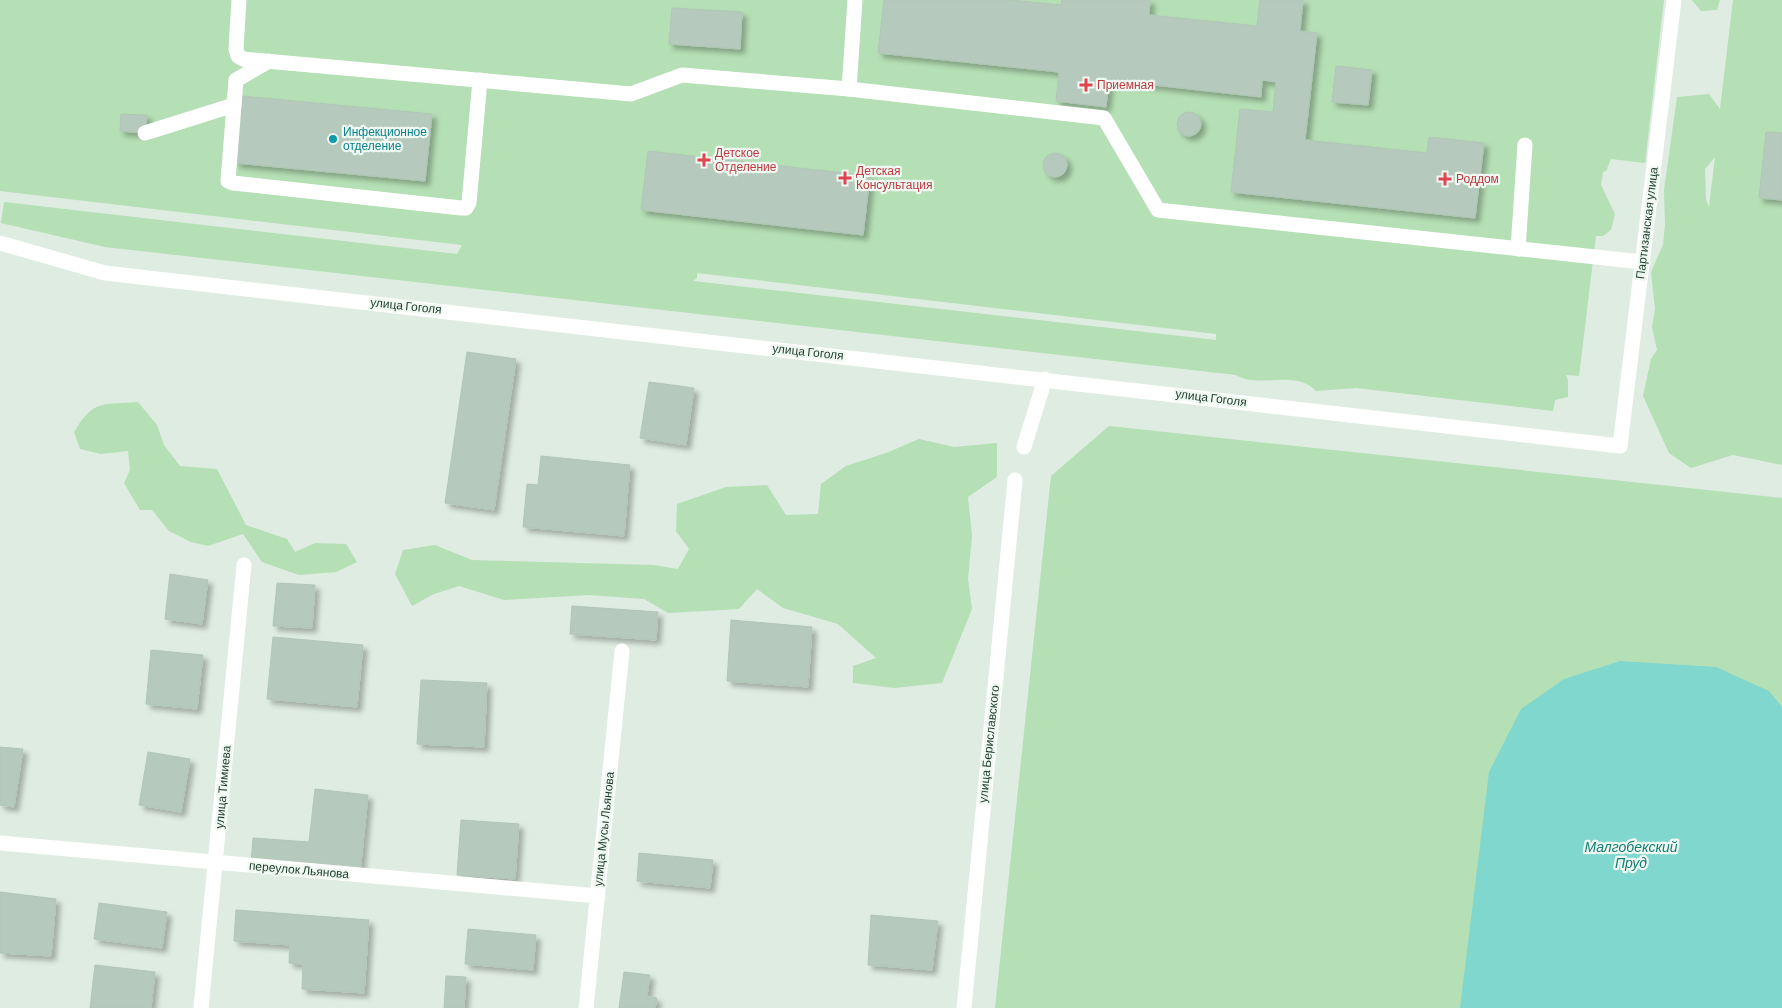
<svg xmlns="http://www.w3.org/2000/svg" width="1782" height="1008" font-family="Barlow,sans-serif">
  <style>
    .green { fill: #b5dfb5; fill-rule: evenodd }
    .water { fill: #80d7ce }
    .building { fill: #b6c9bd; stroke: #b0c6b7; filter: url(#shadow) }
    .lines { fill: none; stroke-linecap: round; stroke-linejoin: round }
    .service { stroke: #fff; stroke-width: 15 }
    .minor { stroke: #fff; stroke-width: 15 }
    .tertiary { stroke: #fff; stroke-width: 15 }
    .health-dot { fill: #e0444e; stroke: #eff8f1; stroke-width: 2 }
    .culture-dot { fill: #0f9aa8; stroke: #eff8f1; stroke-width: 2 }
    .labels { text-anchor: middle; stroke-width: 4.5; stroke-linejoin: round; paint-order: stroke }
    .health-label { font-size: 12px; fill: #be3a42; stroke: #eff8f1; text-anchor: start }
    .culture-label { font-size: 12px; fill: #0d838f; stroke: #eff8f1; text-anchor: start }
    .street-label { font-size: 12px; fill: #1e3d2d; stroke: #eff8f1 }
    .water-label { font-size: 14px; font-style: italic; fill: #137e74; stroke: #eff8f1 }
  </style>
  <defs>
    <filter id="shadow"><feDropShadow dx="4.5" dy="4.5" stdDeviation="2.5" flood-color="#0004"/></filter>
  </defs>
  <rect width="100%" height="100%" fill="#deece2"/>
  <g class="green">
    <path d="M0,0H1664L1645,163L1611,159L1606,171L1603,172L1601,185L1615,214L1611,230L1603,236H1596L1579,376L1566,375L1568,380V397L1555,400L1553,411L1356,388L1316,391C1295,369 1259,389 1236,375L105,247L1,223L4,202L457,254L462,245L0,191ZM697,273L1216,334V340L693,281L697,278Z"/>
    <path d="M1692,0H1720L1717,10L1701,11Z"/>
    <path d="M1733,0H1782V465L1733,455L1691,468L1669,453L1643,396L1651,359L1657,350L1652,327L1655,309L1651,272L1663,245L1665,225L1664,190L1677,97L1709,94L1720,109ZM1715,157L1709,206V207L1706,200L1705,169Z"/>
    <path d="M138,402L157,425L164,445L180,466L217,469L246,525L287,539L295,552L315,543L346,544L357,562L336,572L299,575L262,562L243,534L208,546L191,542L169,531L152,510H140L124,483L130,470L128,451L101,454L80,449L74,432C94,399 102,405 138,402Z"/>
    <path d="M1109,426L1782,498V1008H995L1051,476Z"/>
    <path d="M919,439L954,447L997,443V477L968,497L972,536L968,579L972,609L942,683L894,688L853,683V666L876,658L838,624L783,608L757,589L739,609L668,613L644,599L589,595L504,600L459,586L434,594L412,606L395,574L403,550L435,545L472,560L653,565L678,569L689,549L676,531L677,504L726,487L767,485L786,515L818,514L821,484L846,466L886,453Z"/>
  </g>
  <path class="water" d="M1620,661L1716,667L1769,691L1782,707V1008H1460L1489,772L1521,709L1564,679Z"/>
  <g class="building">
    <path d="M884,0H1010L1061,5L1062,0H1150L1149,15L1257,26L1260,0H1303L1300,31L1317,33L1305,140L1427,153L1429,137L1484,143L1475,218L1231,192L1240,109L1273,112L1276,82L1262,80L1261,97L1109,80L1106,107L1056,101L1059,72L878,53Z"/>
    <path d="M672,8L742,12L740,49L669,44Z"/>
    <path d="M1336,66L1372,70L1368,105L1332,102Z"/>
    <path d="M241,96L432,114L425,181L235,163Z"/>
    <circle cx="1189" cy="124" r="12"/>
    <path d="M121,114L147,115L145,133L120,131Z"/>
    <path d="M1766,132L1782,133V200L1759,198Z"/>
    <path d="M648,151L870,176L863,235L641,210Z"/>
    <circle cx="1055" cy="165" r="12"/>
    <path d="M467,352L516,359L494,510L445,503Z"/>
    <path d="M649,382L694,388L686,445L640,438Z"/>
    <path d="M541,456L630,465L624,536L523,527L527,484L538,485Z"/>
    <path d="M170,574L208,580L202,624L165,619Z"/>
    <path d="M277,583L315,585L312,628L273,626Z"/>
    <path d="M572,606L658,612L656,640L570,634Z"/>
    <path d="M731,620L812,627L808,687L727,681Z"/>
    <path d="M273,637L363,645L357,707L267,699Z"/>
    <path d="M151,650L203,655L197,709L146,704Z"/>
    <path d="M421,680L487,683L484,747L417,744Z"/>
    <path d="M0,747L23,749L14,807L0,805Z"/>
    <path d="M148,752L190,759L181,812L139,805Z"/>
    <path d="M315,789L368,795L360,873L251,864L253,838L309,842Z"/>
    <path d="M461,820L519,824L515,879L457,875Z"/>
    <path d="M639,853L713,860L710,888L637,881Z"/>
    <path d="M0,892L56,899L51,956L0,953Z"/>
    <path d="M99,903L167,912L162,948L94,939Z"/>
    <path d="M236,910L369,920L364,993L302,989L303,964L289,963L290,945L234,941Z"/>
    <path d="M871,915L938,921L932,970L868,965Z"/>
    <path d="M468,929L536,935L533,970L465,964Z"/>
    <path d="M95,965L155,972L151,1008H90Z"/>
    <path d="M624,972L650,975L647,996L657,998L655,1008H619Z"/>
    <path d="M446,976L466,977L464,1008H444Z"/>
  </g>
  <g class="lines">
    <g class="service">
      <path d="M239,0L236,49L238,56L243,59L631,94L682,75L849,89L1104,118L1158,210L1642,262"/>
      <path d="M269,61L236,80L228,181L233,183L461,208H466L469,203L480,80"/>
      <path d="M849,89L855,0"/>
      <path d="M145,133L234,105"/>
      <path d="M1518,249L1525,145"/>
    </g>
    <g class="minor">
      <path d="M0,243L105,273L1620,446"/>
      <path d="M1024,447L1045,379"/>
      <path d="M0,843L598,896"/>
      <path d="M201,1008L244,565"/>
      <path d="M586,1008L622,651"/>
      <path d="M964,1008L1015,480"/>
    </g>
    <path class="tertiary" d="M1620,446L1674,0"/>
  </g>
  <g class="health-dot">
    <path d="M1083.5 77.5h5v5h5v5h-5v5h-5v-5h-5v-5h5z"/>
    <path d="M701.5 152.5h5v5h5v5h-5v5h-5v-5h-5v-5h5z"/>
    <path d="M842.5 170.5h5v5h5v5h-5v5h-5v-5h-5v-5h5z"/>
    <path d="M1442.5 171.5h5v5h5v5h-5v5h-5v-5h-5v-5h5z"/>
  </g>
  <circle class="culture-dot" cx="333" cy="139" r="5"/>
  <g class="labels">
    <g class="health-label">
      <text x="1097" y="89">Приемная</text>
      <text x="715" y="157">Детское<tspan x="715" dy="14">Отделение</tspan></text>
      <text x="856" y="175">Детская<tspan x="856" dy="14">Консультация</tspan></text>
      <text x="1456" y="183">Роддом</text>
    </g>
    <g class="culture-label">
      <text x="343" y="136">Инфекционное<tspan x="343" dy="14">отделение</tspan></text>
    </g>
    <g class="street-label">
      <text transform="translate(1647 223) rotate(-83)" y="4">Партизанская улица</text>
      <text transform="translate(406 306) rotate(6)" y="4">улица Гоголя</text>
      <text transform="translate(808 352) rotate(6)" y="4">улица Гоголя</text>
      <text transform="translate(1211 398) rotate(7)" y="4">улица Гоголя</text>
      <text transform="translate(989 744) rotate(-84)" y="4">улица Бериславского</text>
      <text transform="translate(223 787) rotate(-85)" y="4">улица Тимиева</text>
      <text transform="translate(604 829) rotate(-84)" y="4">улица Мусы Льянова</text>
      <text transform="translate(299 870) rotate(5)" y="4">переулок Льянова</text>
    </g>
    <g class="water-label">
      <text x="1631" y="852">Малгобекский<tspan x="1631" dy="16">Пруд</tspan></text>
    </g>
  </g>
</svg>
